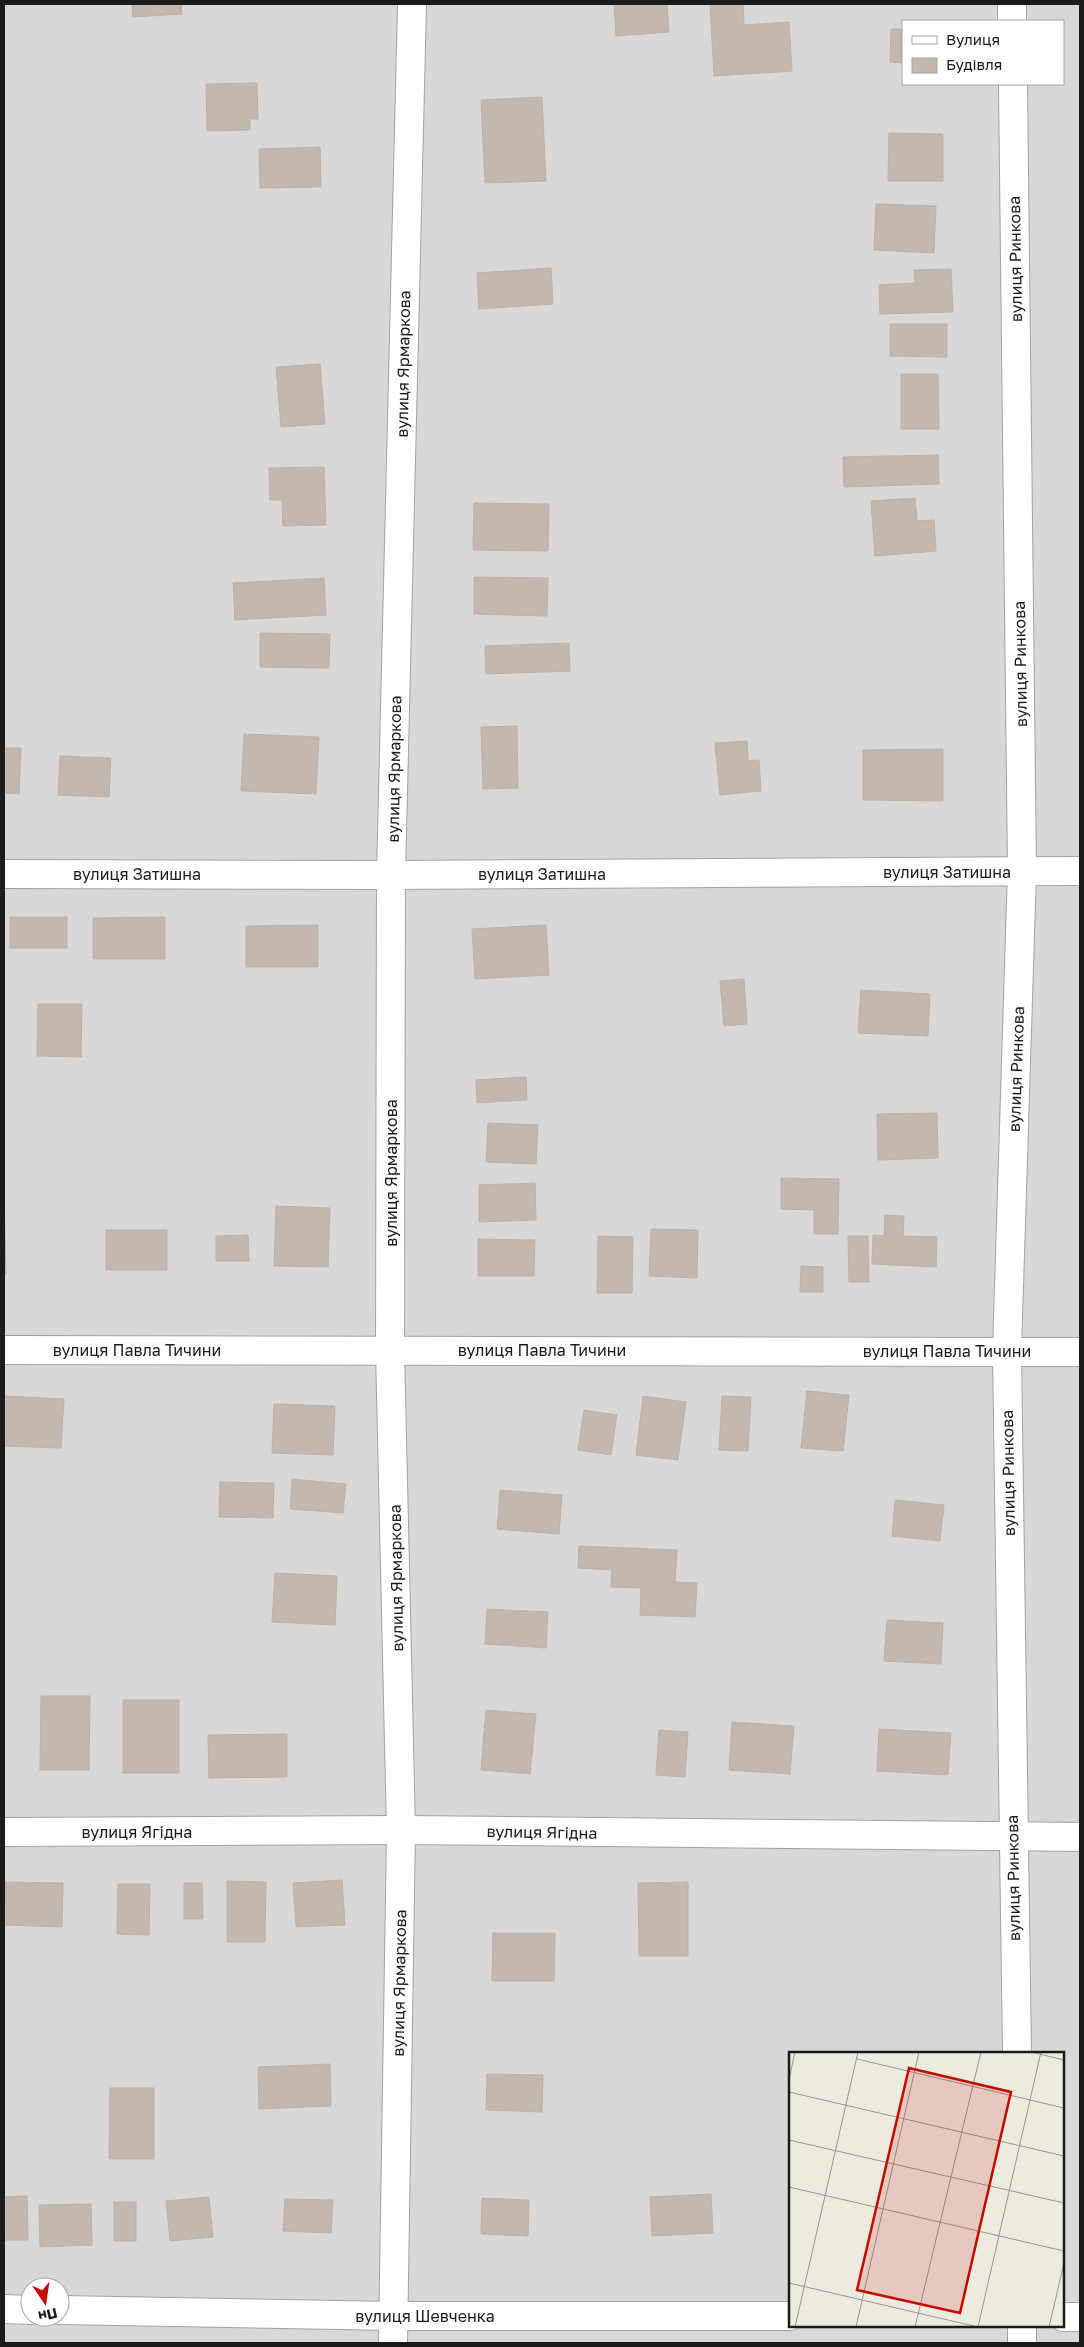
<svg xmlns="http://www.w3.org/2000/svg" width="1084" height="2347" font-family="'Golos Text',sans-serif">
  <style>
    .residential { fill: #d9d8d8; fill-rule: evenodd }
    .building { fill: #c2b8b0; stroke: #bfb1a2 }
    .lines { fill: none; stroke-linecap: round; stroke-linejoin: round }
    .minor-casing { stroke: #a2a2a2; stroke-width: 30 }
    .minor { stroke: #fff; stroke-width: 28 }
    .labels { text-anchor: middle; stroke-width: 4; stroke-linejoin: round; paint-order: stroke }
    .street-label { font-size: 16px; fill: #1b1b1b; stroke: #fff }
    .inset-road { fill: none; stroke: #999791; stroke-width: 1 }
    .view { fill: #c70a00; fill-opacity: 0.15; stroke: #c70a00; stroke-width: 2.5 }
    .inset-edge { fill: none; stroke: #1b1b1b; stroke-width: 2.5 }
  </style>
  <rect width="100%" height="100%" fill="#edeae0"/>
  <path class="residential" d="M4,4H1080V2343H4ZM903,21H1063V84H903ZM790,2053H1063V2326H790ZM30,2287H60V2317H30Z"/>
  <g class="building">
    <path d="M132,4H181L182,14L133,17Z"/>
    <path d="M614,4H667L669,32L616,36Z"/>
    <path d="M710,4H743L744,25L789,22L792,71L714,76Z"/>
    <path d="M891,29H903V63L890,62Z"/>
    <path d="M257,83L258,119H250V130L207,131L206,84Z"/>
    <path d="M542,97L546,181L485,183L481,100Z"/>
    <path d="M889,133L943,134V181H888Z"/>
    <path d="M320,147L321,187L260,188L259,149Z"/>
    <path d="M876,204L936,206L934,253L874,250Z"/>
    <path d="M551,268L553,304L479,309L477,273Z"/>
    <path d="M951,269L953,312L880,314L879,285L915,283L914,270Z"/>
    <path d="M890,324H947V357L890,356Z"/>
    <path d="M320,364L325,424L281,427L276,367Z"/>
    <path d="M901,374H938L939,429H901Z"/>
    <path d="M938,455L939,484L844,487L843,457Z"/>
    <path d="M324,467L326,525L283,526L282,500H270L269,468Z"/>
    <path d="M915,498L917,521L934,520L936,551L875,556L871,501Z"/>
    <path d="M474,503L549,504L548,551L473,550Z"/>
    <path d="M474,577L548,578L547,616L474,614Z"/>
    <path d="M324,578L326,615L235,620L233,583Z"/>
    <path d="M260,633L330,634L329,668L260,667Z"/>
    <path d="M569,643L570,671L486,674L485,646Z"/>
    <path d="M517,726L518,788L483,789L481,727Z"/>
    <path d="M244,734L319,737L316,794L241,791Z"/>
    <path d="M747,741L748,761L759,760L761,791L720,795L715,743Z"/>
    <path d="M4,748H21L19,794L4,793Z"/>
    <path d="M943,749V801L863,800V750Z"/>
    <path d="M60,756L111,758L109,797L58,795Z"/>
    <rect x="10" y="917" width="57" height="31"/>
    <path d="M165,917V959H93V918Z"/>
    <path d="M318,925V967H246V926Z"/>
    <path d="M546,925L549,975L475,979L472,929Z"/>
    <path d="M744,979L747,1024L724,1026L720,981Z"/>
    <path d="M861,990L930,994L928,1036L858,1033Z"/>
    <path d="M38,1004H82L81,1057L37,1056Z"/>
    <path d="M526,1077L527,1100L477,1103L476,1080Z"/>
    <path d="M937,1113L938,1158L878,1160L877,1114Z"/>
    <path d="M488,1123L538,1125L536,1164L486,1162Z"/>
    <path d="M781,1178L839,1179L838,1234H814V1210L781,1209Z"/>
    <path d="M535,1183L536,1220L479,1222V1185Z"/>
    <path d="M4,1195L6,1274H4Z"/>
    <path d="M276,1206L330,1208L328,1267L274,1266Z"/>
    <path d="M885,1215L904,1216L903,1236L937,1237L936,1267L872,1264L873,1235L884,1236Z"/>
    <path d="M651,1229L698,1230L697,1278L649,1276Z"/>
    <rect x="106" y="1230" width="61" height="40"/>
    <path d="M248,1235L249,1261H216V1236Z"/>
    <path d="M598,1236L633,1237L632,1293H597Z"/>
    <path d="M848,1236H868L869,1282H849Z"/>
    <path d="M478,1239L535,1240L534,1276H478Z"/>
    <path d="M801,1266L823,1267V1292H800Z"/>
    <path d="M807,1391L849,1395L843,1451L801,1448Z"/>
    <path d="M4,1396L64,1399L61,1448L4,1446Z"/>
    <path d="M643,1396L686,1402L678,1460L636,1455Z"/>
    <path d="M722,1396L751,1397L748,1451L719,1450Z"/>
    <path d="M274,1404L335,1406L333,1455L272,1453Z"/>
    <path d="M584,1410L617,1415L611,1455L578,1450Z"/>
    <path d="M292,1479L346,1484L343,1513L290,1509Z"/>
    <path d="M220,1482L274,1483L273,1518L219,1517Z"/>
    <path d="M500,1490L562,1495L559,1534L497,1529Z"/>
    <path d="M895,1500L944,1505L940,1541L892,1536Z"/>
    <path d="M579,1546L677,1550L675,1582L697,1583L695,1617L640,1615L641,1588L611,1587L612,1570L578,1568Z"/>
    <path d="M275,1573L337,1576L335,1625L272,1622Z"/>
    <path d="M487,1609L548,1612L546,1648L485,1644Z"/>
    <path d="M887,1620L943,1623L941,1664L884,1661Z"/>
    <path d="M41,1696H90L89,1770H40Z"/>
    <rect x="123" y="1700" width="56" height="73"/>
    <path d="M486,1710L536,1714L530,1774L481,1770Z"/>
    <path d="M732,1722L794,1726L790,1774L729,1770Z"/>
    <path d="M879,1729L951,1733L948,1775L877,1771Z"/>
    <path d="M659,1730L688,1732L685,1777L656,1775Z"/>
    <path d="M287,1734V1777L209,1778L208,1735Z"/>
    <path d="M342,1880L345,1925L296,1927L293,1883Z"/>
    <path d="M227,1881L266,1882L265,1942H227Z"/>
    <path d="M5,1882L63,1883L62,1927L4,1925Z"/>
    <path d="M688,1882V1956H639L638,1883Z"/>
    <path d="M184,1883H202L203,1919H184Z"/>
    <path d="M118,1884H150L149,1935L117,1934Z"/>
    <path d="M493,1933H555L554,1981H492Z"/>
    <path d="M330,2064L331,2106L259,2109L258,2067Z"/>
    <path d="M487,2074L543,2075L542,2112L486,2110Z"/>
    <path d="M110,2088H154V2159H109Z"/>
    <path d="M711,2194L713,2233L652,2236L650,2197Z"/>
    <path d="M27,2196L28,2240H4V2197Z"/>
    <path d="M209,2197L213,2237L170,2241L166,2201Z"/>
    <path d="M482,2198L529,2200L528,2236L481,2234Z"/>
    <path d="M285,2199L333,2200L331,2233L283,2231Z"/>
    <rect x="114" y="2202" width="22" height="39"/>
    <path d="M91,2204L92,2245L40,2247L39,2205Z"/>
  </g>
  <g class="lines">
    <defs>
      <g id="minor">
        <path d="M1012,4V21"/>
        <path d="M1013,84L1022,871L1007,1351L1017,2053"/>
        <path d="M4,874L391,875L1080,871"/>
        <path d="M4,1350L1080,1352"/>
        <path d="M4,1832L401,1830L1080,1837"/>
        <path d="M4,2309L30,2310"/>
        <path d="M60,2310L393,2316H790"/>
        <path d="M1063,2317H1080"/>
        <path d="M393,2343L401,1830L390,1350L391,875L412,4"/>
        <path d="M1022,2343V2326"/>
      </g>
    </defs>
    <use href="#minor" class="minor-casing"/>
    <use href="#minor" class="minor"/>
  </g>
  <g class="labels">
    <g class="street-label">
      <text transform="translate(1015 259) rotate(-91)" y="6">вулиця Ринкова</text>
      <text transform="translate(403 364) rotate(-89)" y="6">вулиця Ярмаркова</text>
      <text transform="translate(1020 664) rotate(-91)" y="6">вулиця Ринкова</text>
      <text transform="translate(394 769) rotate(-89)" y="6">вулиця Ярмаркова</text>
      <text x="947" y="878">вулиця Затишна</text>
      <text x="137" y="880">вулиця Затишна</text>
      <text x="542" y="880">вулиця Затишна</text>
      <text transform="translate(1016 1069) rotate(-88)" y="6">вулиця Ринкова</text>
      <text transform="translate(391 1173) rotate(-90)" y="6">вулиця Ярмаркова</text>
      <text x="137" y="1356">вулиця Павла Тичини</text>
      <text x="542" y="1356">вулиця Павла Тичини</text>
      <text x="947" y="1357">вулиця Павла Тичини</text>
      <text transform="translate(1008 1473) rotate(-91)" y="6">вулиця Ринкова</text>
      <text transform="translate(396 1578) rotate(-91)" y="6">вулиця Ярмаркова</text>
      <text x="137" y="1838">вулиця Ягідна</text>
      <text transform="translate(542 1832) rotate(1)" y="6">вулиця Ягідна</text>
      <text transform="translate(1013 1878) rotate(-91)" y="6">вулиця Ринкова</text>
      <text transform="translate(399 1983) rotate(-89)" y="6">вулиця Ярмаркова</text>
      <text x="425" y="2322">вулиця Шевченка</text>
    </g>
  </g>
  <g transform="translate(789 2052)">
    <rect width="275" height="275" fill="#edeae0"/>
    <path class="inset-road" d="M242,0L275,8M68,7L275,56M0,27L6,0M0,40L275,104M0,88L275,151M0,135L275,199M0,231L189,275M6,275L69,0M67,275L130,0M126,275L192,0M189,275L252,0M260,275L275,211"/>
    <path class="view" d="M120,16L222,40L171,261L68,238Z"/>
    <rect width="275" height="275" class="inset-edge"/>
  </g>
  <rect width="1084" height="2347" fill="none" stroke="#1b1b1b" stroke-width="10"/>
  <rect x="902" y="20" width="162" height="65" fill="#ffffff" stroke="#a4a4a4"/>
  <rect x="912" y="36" width="25" height="8" fill="#ffffff" stroke="#a4a4a4"/>
  <text x="946" y="45" font-size="15" fill="#1b1b1b">Вулиця</text>
  <rect x="912" y="58" width="25" height="15" fill="#c2b8b0" stroke="#a4a4a4"/>
  <text x="946" y="70" font-size="15" fill="#1b1b1b">Будівля</text>
  <g transform="translate(45 2302) rotate(167)"><circle r="24" fill="#ffffff" stroke="#a4a4a4"/>
  <path d="M0-4L9 19L0 12L-9 19Z" fill="#c70a00"/>
  <text y="-8" font-size="14" font-weight="bold" text-anchor="middle" fill="#1b1b1b">Пн</text>
  </g>
</svg>
